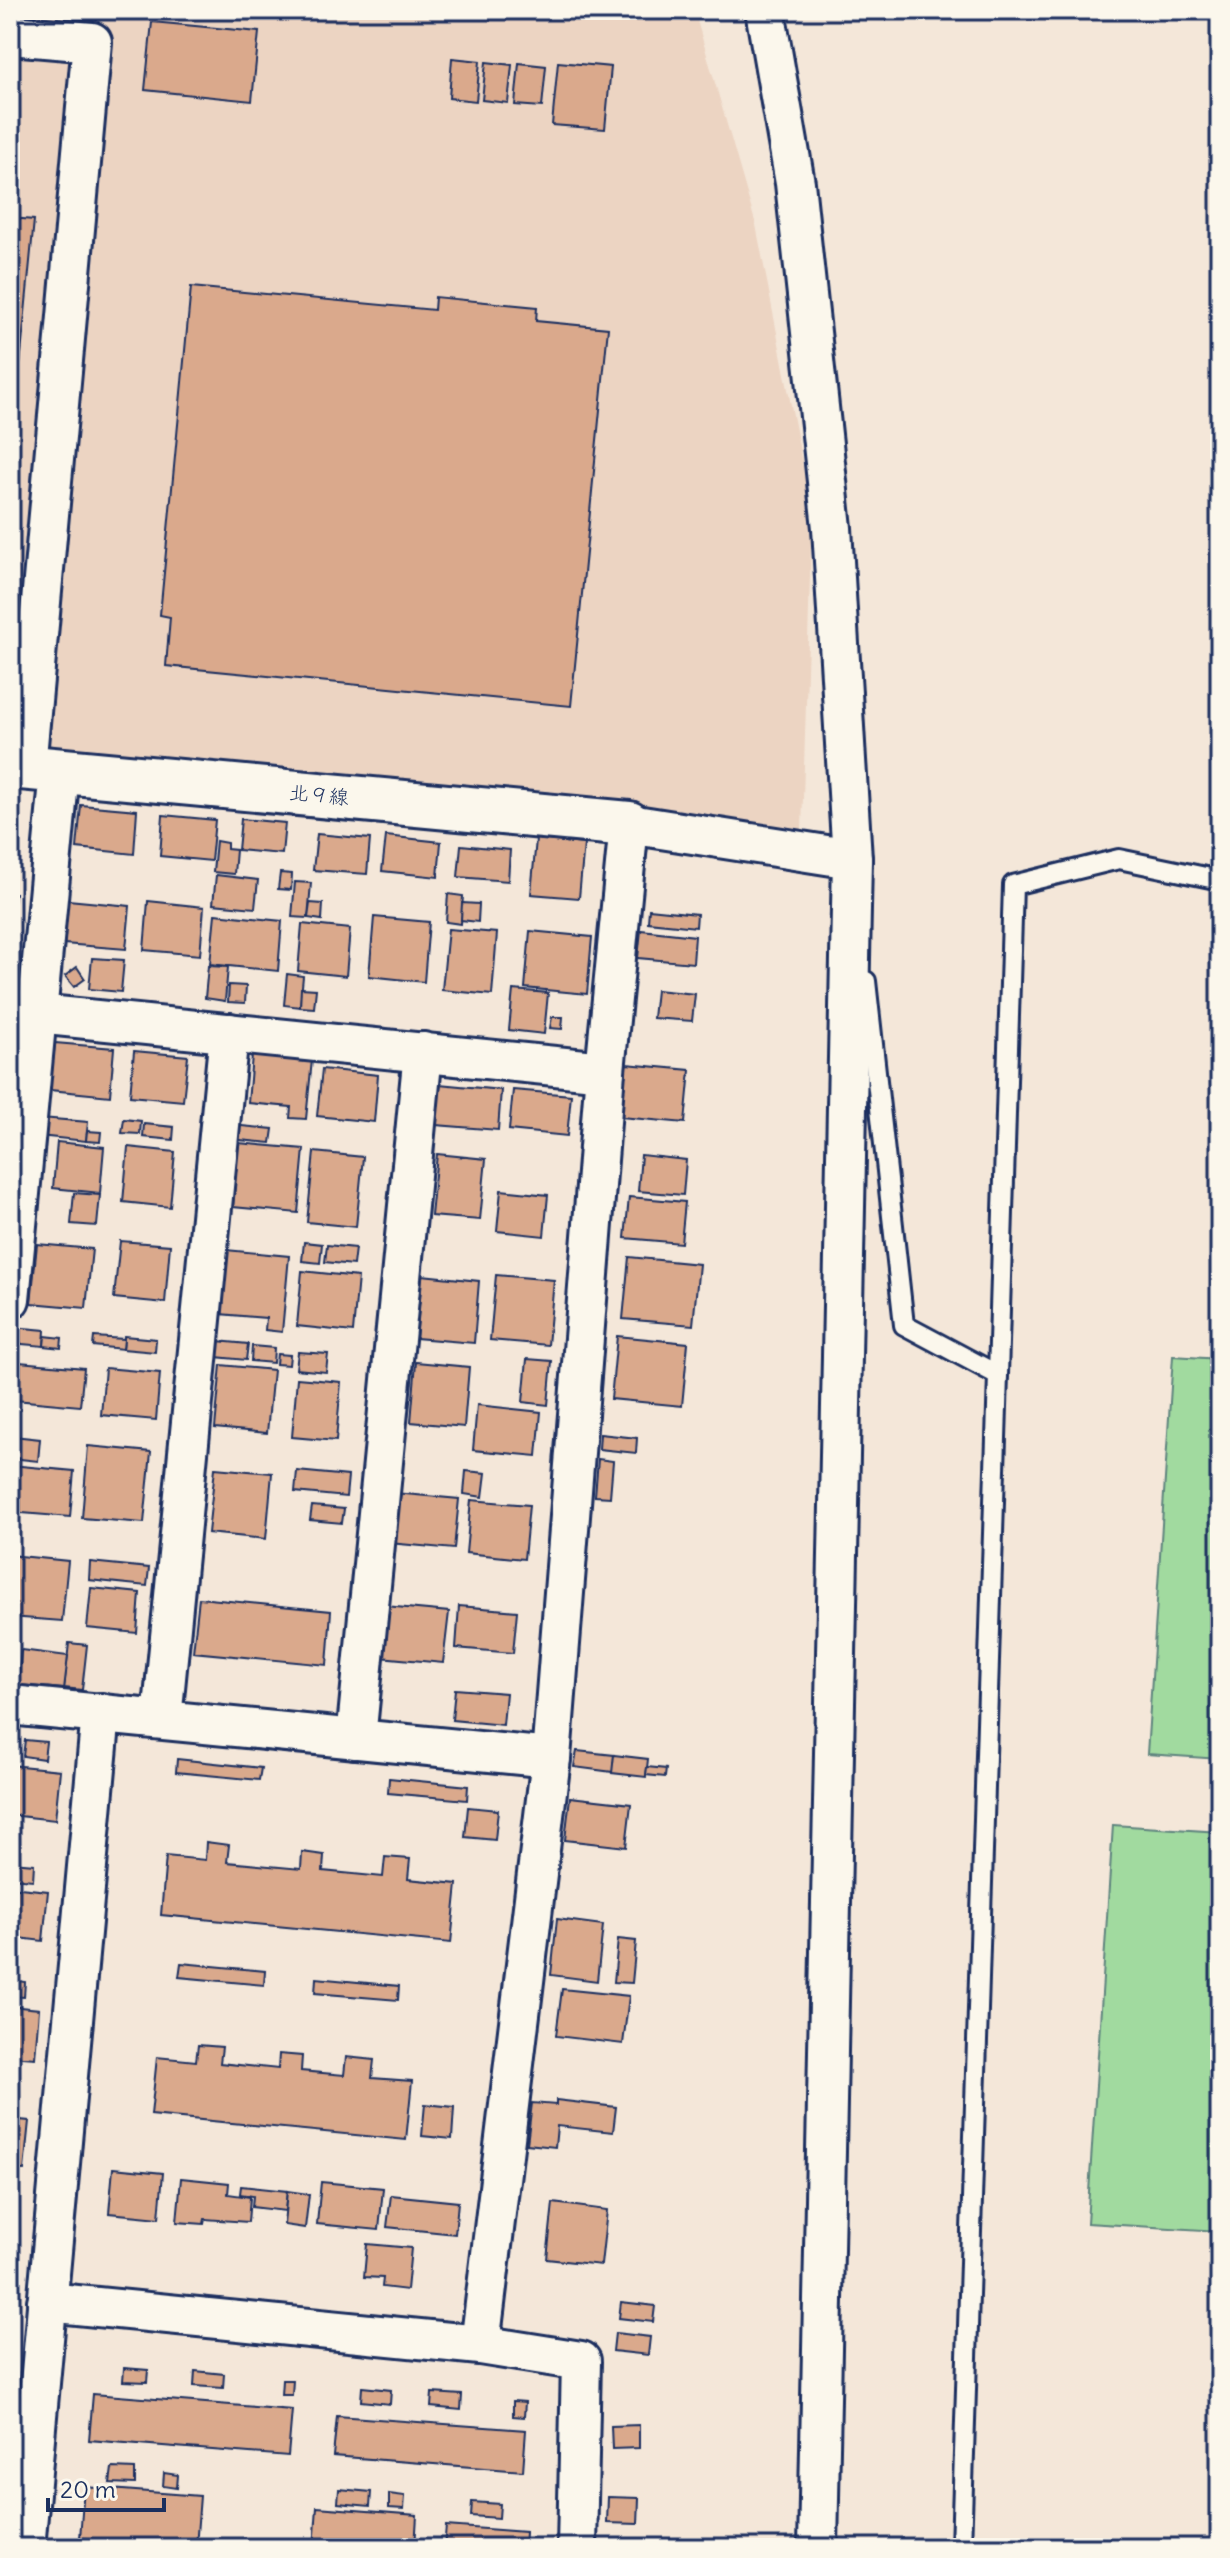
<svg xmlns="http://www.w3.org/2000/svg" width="1230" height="2558" font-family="Delius,'Klee One',sans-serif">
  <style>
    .built { fill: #ecd4c2 }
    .green { fill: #a1da9f; stroke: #5e847e; stroke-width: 2 }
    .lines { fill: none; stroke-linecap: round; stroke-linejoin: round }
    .stream { stroke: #5789ac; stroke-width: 12 }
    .building { fill: #daa98c; stroke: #1b2f5e; stroke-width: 2 }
    .service-casing { stroke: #1b2f5e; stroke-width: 24 }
    .minor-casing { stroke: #1b2f5e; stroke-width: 44 }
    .tertiary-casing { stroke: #1b2f5e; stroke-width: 50 }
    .service { stroke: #fbf7ec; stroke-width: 18 }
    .minor { stroke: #fbf7ec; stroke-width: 38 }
    .tertiary { stroke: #fbf7ec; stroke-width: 44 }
    .labels { text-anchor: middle; stroke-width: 6; stroke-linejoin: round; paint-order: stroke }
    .street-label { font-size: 20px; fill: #1b2f5e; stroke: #fbf7ec }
  </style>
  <rect width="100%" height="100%" fill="#f4e7d9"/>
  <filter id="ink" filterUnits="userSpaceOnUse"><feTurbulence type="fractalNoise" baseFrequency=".0125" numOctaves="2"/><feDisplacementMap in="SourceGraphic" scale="16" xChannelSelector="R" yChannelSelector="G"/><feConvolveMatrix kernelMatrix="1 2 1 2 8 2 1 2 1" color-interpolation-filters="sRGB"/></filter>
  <g filter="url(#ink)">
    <path class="built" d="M10,10H694L756,225L812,513L802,830L10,748Z"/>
    <g class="green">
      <path d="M1173,1356L1220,1359V1759L1147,1754Z"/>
      <path d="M1113,1825L1220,1832V2231L1087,2223Z"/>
    </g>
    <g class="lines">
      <path class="stream" d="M1209,10L1220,21"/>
    </g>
    <g class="building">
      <path d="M152,22L259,32L252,101L145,90Z"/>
      <path d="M452,58L480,61L476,101L449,98Z"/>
      <path d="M486,62L512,65L508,103L482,100Z"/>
      <path d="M558,62L611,67L605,129L552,125Z"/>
      <path d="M519,63L546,66L542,107L515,105Z"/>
      <path d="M10,218L34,220L12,448H10Z"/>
      <path d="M191,287L434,310L435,297L537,307L536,321L608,328L571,706L166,666L170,617L160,615Z"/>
      <path d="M81,805L137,810L134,854L77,848Z"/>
      <path d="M163,815L215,820L211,861L160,856Z"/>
      <path d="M241,819L285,823L282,854L238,850Z"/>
      <path d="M317,834L370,839L367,874L313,870Z"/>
      <path d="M386,836L441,842L438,877L382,871Z"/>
      <path d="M536,839L584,844L579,898L531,894Z"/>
      <path d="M216,841L227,843V849L236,850L234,874L213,872Z"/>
      <path d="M461,845L510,850L508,881L458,877Z"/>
      <path d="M280,873L292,874L291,890L278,889Z"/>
      <path d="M216,875L258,880L255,908L213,904Z"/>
      <path d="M295,882L311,883L308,918L292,917Z"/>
      <path d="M10,893H15L11,933H10Z"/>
      <path d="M448,894L463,896L461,924L446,922Z"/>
      <path d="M68,900L130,906L126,949L64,944Z"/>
      <path d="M148,901L204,907L200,955L144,950Z"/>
      <path d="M310,903L323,904L322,920L308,918Z"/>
      <path d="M462,903L479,904L478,922L461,920Z"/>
      <path d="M649,909L697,914L696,927L648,922Z"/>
      <path d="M215,914L282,921L278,971L210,964Z"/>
      <path d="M374,917L429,922L424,982L369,976Z"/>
      <path d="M302,924L350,929L346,976L298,971Z"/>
      <path d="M448,929L497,933L492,995L442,990Z"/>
      <path d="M641,930L695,936L693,963L638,958Z"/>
      <path d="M530,931L592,937L587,994L525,988Z"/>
      <path d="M92,958L124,960L121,992L89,989Z"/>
      <path d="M208,966L228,967L225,1001L205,998Z"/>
      <path d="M77,967L85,979L74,987L65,976Z"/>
      <path d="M287,974L303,976L300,1007L284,1005Z"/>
      <path d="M229,985L246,986L245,1003L228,1002Z"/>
      <path d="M301,988L316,989L314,1008L300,1007Z"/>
      <path d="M513,990L548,993L544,1034L509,1030Z"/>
      <path d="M656,990L695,994L692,1021L653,1018Z"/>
      <path d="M552,1017H563L562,1029L550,1028Z"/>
      <path d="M55,1043L114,1048L110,1096L50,1090Z"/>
      <path d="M134,1051L188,1056L183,1101L130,1096Z"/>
      <path d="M252,1055L312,1060L306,1119L290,1118L291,1107L248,1103Z"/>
      <path d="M626,1064L690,1070L685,1123L621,1117Z"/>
      <path d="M322,1069L378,1075L374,1122L317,1116Z"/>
      <path d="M439,1084L501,1090L498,1130L436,1125Z"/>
      <path d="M513,1090L571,1095L567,1136L509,1130Z"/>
      <path d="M41,1118L88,1122L86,1141L39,1136Z"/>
      <path d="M124,1119L141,1121L140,1134L122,1133Z"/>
      <path d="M144,1124L174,1127L173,1140L143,1137Z"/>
      <path d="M231,1125L273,1129L271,1143L230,1139Z"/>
      <path d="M87,1131L101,1132L100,1142L86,1141Z"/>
      <path d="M57,1142L104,1147L100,1193L53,1188Z"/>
      <path d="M238,1143L304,1149L298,1213L233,1207Z"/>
      <path d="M128,1147L175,1152L170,1207L123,1202Z"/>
      <path d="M314,1152L363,1157L356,1227L307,1222Z"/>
      <path d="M437,1154L486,1159L480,1220L431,1216Z"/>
      <path d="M641,1155L686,1160L683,1195L638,1191Z"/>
      <path d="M501,1190L548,1195L544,1236L497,1231Z"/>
      <path d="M74,1193L100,1195L97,1226L71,1224Z"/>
      <path d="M629,1197L685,1202L681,1243L625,1238Z"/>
      <path d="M120,1241L170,1245L165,1303L114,1298Z"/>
      <path d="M304,1242L322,1244L320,1263L302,1261Z"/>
      <path d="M37,1244L92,1249L86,1308L31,1303Z"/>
      <path d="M327,1245L355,1248L353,1265L325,1262Z"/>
      <path d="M226,1250L289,1256L282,1332L265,1330L266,1318L220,1314Z"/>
      <path d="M629,1257L699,1264L693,1325L623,1319Z"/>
      <path d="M302,1271L358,1277L353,1332L297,1326Z"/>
      <path d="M422,1275L479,1281L474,1343L416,1338Z"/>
      <path d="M496,1275L554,1280L548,1345L490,1340Z"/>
      <path d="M13,1327L45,1330L44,1346L11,1343Z"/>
      <path d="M45,1336L62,1338L61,1348L44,1346Z"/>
      <path d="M124,1336L156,1339L155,1352L123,1349Z"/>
      <path d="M617,1336L688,1343L682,1406L611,1399Z"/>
      <path d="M94,1337L124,1339L123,1349L93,1346Z"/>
      <path d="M217,1341L248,1344L246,1360L216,1357Z"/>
      <path d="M252,1346L274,1348L273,1363L251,1361Z"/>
      <path d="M298,1352L328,1354L326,1372L296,1369Z"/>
      <path d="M277,1354L290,1355L289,1365L276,1364Z"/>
      <path d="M527,1359L552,1361L548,1405L523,1402Z"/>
      <path d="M19,1362L84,1368L80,1406L15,1400Z"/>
      <path d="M416,1362L469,1367L464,1427L411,1422Z"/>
      <path d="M221,1365L273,1370L267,1433L215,1428Z"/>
      <path d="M105,1368L160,1373L156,1420L101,1415Z"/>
      <path d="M297,1378L341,1382L336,1441L292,1437Z"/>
      <path d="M477,1405L541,1412L537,1456L473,1450Z"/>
      <path d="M600,1434L637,1438L636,1453L599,1449Z"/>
      <path d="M13,1436L40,1439L38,1461L11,1458Z"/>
      <path d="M88,1446L151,1452L144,1523L82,1518Z"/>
      <path d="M598,1459L613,1461L610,1497L595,1496Z"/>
      <path d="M10,1465L74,1471L70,1517L10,1512Z"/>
      <path d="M215,1468L272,1473L266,1539L208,1533Z"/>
      <path d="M297,1471L348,1476L346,1497L295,1492Z"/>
      <path d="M466,1471L486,1473L483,1497L464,1494Z"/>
      <path d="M394,1493L459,1499L454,1549L389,1543Z"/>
      <path d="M471,1500L529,1505L524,1559L466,1553Z"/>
      <path d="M312,1506L344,1509L342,1523L310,1520Z"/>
      <path d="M10,1555L68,1561L62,1621L10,1617Z"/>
      <path d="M90,1562L149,1568L147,1586L89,1580Z"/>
      <path d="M91,1588L140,1593L137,1633L87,1628Z"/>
      <path d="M199,1598L331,1611L327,1665L193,1652Z"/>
      <path d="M385,1606L449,1612L443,1663L380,1657Z"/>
      <path d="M459,1606L517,1611L513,1653L456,1648Z"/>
      <path d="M69,1643L87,1645L82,1690L64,1688Z"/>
      <path d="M21,1650L68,1656L64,1689L18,1685Z"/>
      <path d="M455,1689L506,1693L503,1725L452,1720Z"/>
      <path d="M25,1740L46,1742L44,1759L23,1756Z"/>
      <path d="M577,1751L614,1755L613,1772L574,1767Z"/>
      <path d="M614,1755L648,1759L646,1777L612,1773Z"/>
      <path d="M177,1759L261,1768L259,1780L176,1772Z"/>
      <path d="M10,1765L60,1770L55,1820L10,1815Z"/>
      <path d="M647,1767L666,1769L665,1777L646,1775Z"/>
      <path d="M389,1778L468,1786L467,1800L388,1793Z"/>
      <path d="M570,1797L631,1804L626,1847L565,1840Z"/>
      <path d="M468,1807L498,1810L495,1840L465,1837Z"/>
      <path d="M206,1842L229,1845L227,1862L301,1869L302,1852L324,1855L323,1871L383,1877L385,1857L410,1859L408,1879L457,1884L451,1943L161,1915L166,1856L205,1860Z"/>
      <path d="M12,1862L34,1864L33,1880L11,1878Z"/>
      <path d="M10,1887L48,1891L43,1941L10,1937Z"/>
      <path d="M557,1919L603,1925L597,1981L551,1975Z"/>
      <path d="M618,1939L636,1941L632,1983L614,1982Z"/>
      <path d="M181,1963L265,1971L264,1985L179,1977Z"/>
      <path d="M316,1978L399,1986L398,2000L315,1993Z"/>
      <path d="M10,1980L25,1982L24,1997L10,1996Z"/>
      <path d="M562,1989L629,1996L623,2044L556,2036Z"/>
      <path d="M10,2006L39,2009L35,2058L10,2056Z"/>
      <path d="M198,2045L222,2047L220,2063L278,2069L279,2054L302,2056L301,2071L344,2075L346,2057L374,2060L372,2078L412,2081L406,2140L151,2115L157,2057L196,2061Z"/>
      <path d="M10,2094H15L13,2110L10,2109Z"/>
      <path d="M556,2100L616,2107L613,2132L557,2126L555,2147L527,2144L532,2103L556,2105Z"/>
      <path d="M425,2104L454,2107L452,2139L422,2136Z"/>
      <path d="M10,2119L29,2121L24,2170L10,2169Z"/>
      <path d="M113,2168L163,2173L159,2218L109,2213Z"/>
      <path d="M181,2178L229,2183L228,2194L250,2197L248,2222L205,2219L204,2224L177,2222Z"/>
      <path d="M321,2182L383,2188L379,2230L317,2224Z"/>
      <path d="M241,2186L287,2191L285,2211L252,2207L253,2196L240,2194Z"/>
      <path d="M287,2191L309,2194L305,2228L284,2225Z"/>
      <path d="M391,2195L458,2202L455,2234L387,2227Z"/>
      <path d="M553,2203L607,2210L601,2265L547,2259Z"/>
      <path d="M367,2244L411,2248L407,2290L382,2287L383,2278L364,2277Z"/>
      <path d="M621,2302L655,2306L653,2322L619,2318Z"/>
      <path d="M615,2333L650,2337L648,2355L613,2351Z"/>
      <path d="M124,2368L148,2370L147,2382L123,2381Z"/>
      <path d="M195,2371L224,2374L223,2388L194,2386Z"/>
      <path d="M282,2380H293L292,2395H281Z"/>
      <path d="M362,2387L391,2390L390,2404L361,2401Z"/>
      <path d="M432,2393L462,2395L461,2410L431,2407Z"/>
      <path d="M93,2394L292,2410L288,2456L89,2440Z"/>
      <path d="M513,2401L525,2402L524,2417L513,2416Z"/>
      <path d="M337,2416L526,2430L523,2471L333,2456Z"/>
      <path d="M639,2425V2448L612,2449L611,2426Z"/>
      <path d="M112,2468L135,2469V2484L110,2483Z"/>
      <path d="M164,2473L178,2475L177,2488L163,2486Z"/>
      <path d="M84,2487L200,2496L196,2547L80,2538Z"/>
      <path d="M339,2489L371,2492L370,2506L338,2503Z"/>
      <path d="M389,2494L405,2496L404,2509L389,2508Z"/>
      <path d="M608,2497L639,2498L638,2524L607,2523Z"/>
      <path d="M472,2502L500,2504L499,2518L471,2516Z"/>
      <path d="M317,2507L417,2515L415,2548H314Z"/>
      <path d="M446,2526L525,2532L524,2548H444Z"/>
    </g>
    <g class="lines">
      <defs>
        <g id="service">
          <path d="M866,981L904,1325L998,1375L1013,885L1119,859L1220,880"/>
          <path d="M961,2548L998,1375"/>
        </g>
        <g id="minor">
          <path d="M765,10L795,183L832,528L852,859L818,2548"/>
          <path d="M10,35L92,42L26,767"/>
          <path d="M37,1014L605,1071"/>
          <path d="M10,1299L60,771"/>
          <path d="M10,1705L551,1758"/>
          <path d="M162,1719L229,1033"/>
          <path d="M356,1739L423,1052"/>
          <path d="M47,2302L480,2345L581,2361L577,2548"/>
          <path d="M480,2345L551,1758L605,1071L629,824L852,859"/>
          <path d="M25,2548L101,1713"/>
        </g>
        <path id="tertiary" d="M10,766L629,824"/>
      </defs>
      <use href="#service" class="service-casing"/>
      <use href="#minor" class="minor-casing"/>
      <use href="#tertiary" class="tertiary-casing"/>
      <use href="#service" class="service"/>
      <use href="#minor" class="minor"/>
      <use href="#tertiary" class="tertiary"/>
    </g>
  </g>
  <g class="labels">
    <g class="street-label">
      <text transform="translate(319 795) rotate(5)" y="7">北９線</text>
    </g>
  </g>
  <rect width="1230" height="2558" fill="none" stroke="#fbf7ec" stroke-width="40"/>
  <rect x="20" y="20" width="1190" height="2518" fill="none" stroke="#1b2f5e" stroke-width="3" filter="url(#ink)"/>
  <path d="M48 2498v12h116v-12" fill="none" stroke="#1b2f5e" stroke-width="4"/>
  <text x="60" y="2498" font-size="24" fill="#1b2f5e" stroke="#fbf7ec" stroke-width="6" paint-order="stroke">20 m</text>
</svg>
